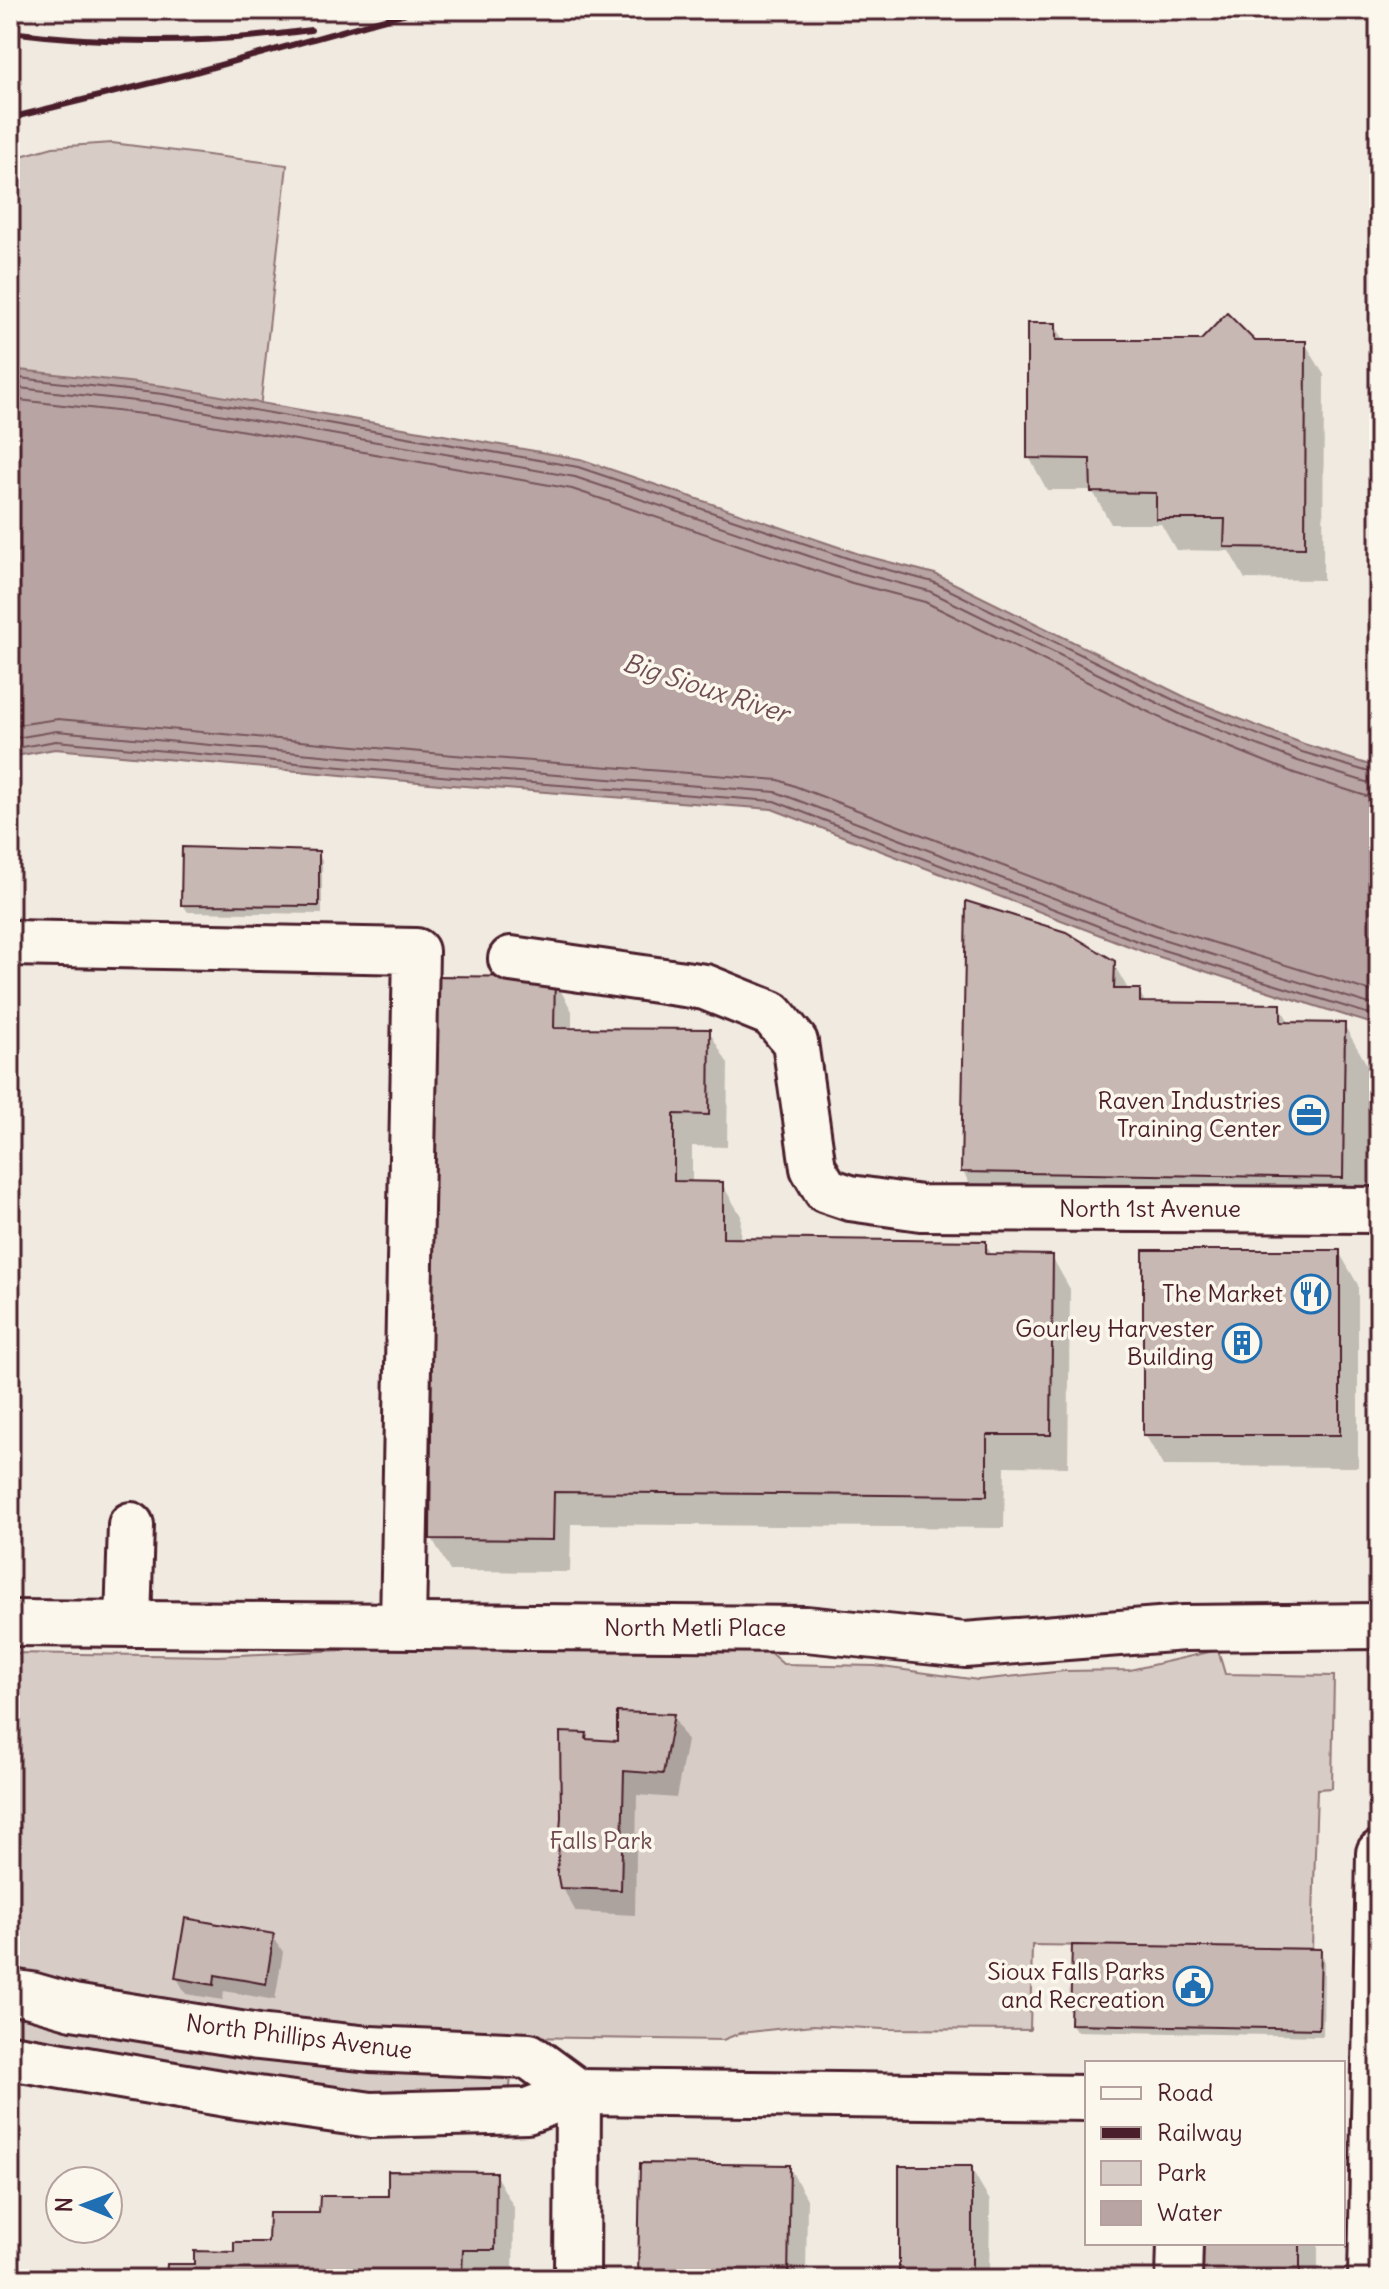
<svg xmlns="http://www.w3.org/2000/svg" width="1389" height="2289" font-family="Delius,sans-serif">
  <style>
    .green { fill: #d8ccc6; stroke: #917678; stroke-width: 2 }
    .water { fill: #b8a4a2; stroke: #8c6f72; stroke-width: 2 }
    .shadow { fill: #0003 }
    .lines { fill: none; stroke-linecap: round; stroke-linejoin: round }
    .shore { stroke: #76545b; stroke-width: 2 }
    .building { fill: #c8b8b3; stroke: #4a1f2b; stroke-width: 2 }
    .minor-casing { stroke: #4a1f2b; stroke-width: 50 }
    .minor { stroke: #fbf7ec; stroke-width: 44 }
    .rail { stroke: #4a1f2b; stroke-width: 6 }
    .labels { text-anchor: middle; stroke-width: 7; stroke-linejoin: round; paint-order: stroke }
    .poi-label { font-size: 24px; fill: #4a1f2b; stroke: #fbf7ec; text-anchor: end }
    .street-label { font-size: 24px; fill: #4a1f2b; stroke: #fbf7ec }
    .park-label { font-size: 24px; fill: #6e4a52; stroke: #fbf7ec }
    .water-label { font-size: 26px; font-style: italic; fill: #704e55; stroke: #fbf7ec }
  </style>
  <rect width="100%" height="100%" fill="#f0eae0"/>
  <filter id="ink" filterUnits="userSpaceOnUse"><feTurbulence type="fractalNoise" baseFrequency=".0125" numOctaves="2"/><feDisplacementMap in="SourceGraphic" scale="16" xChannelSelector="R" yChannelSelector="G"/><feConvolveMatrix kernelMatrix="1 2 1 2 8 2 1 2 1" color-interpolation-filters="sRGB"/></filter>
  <g filter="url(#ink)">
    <g class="green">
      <path d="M112,143L287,165L231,670L10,686V159L53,147Z"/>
      <path d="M449,1645L767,1650L783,1664L875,1666L978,1680L1065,1671L1130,1670L1218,1650L1225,1674L1334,1676L1332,1788L1317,1789L1312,1949L1032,1945L1030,2030L883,2029L813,2025L740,2033L723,2040L379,2035L10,1978V1653L217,1656Z"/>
      <path d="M10,2012L511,2074L510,2088L496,2095L382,2093L333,2089L10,2039Z"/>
    </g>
    <path class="water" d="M10,369L164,386L580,459L862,555L935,574L1191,700L1304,744L1379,768V1026L1147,953L772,809L451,785L55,749L10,757Z"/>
    <g class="shadow">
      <path d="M1055,325L1065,342L1305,343L1324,375L1323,580L1245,579L1229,551L1176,550L1161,524H1111L1092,490H1047L1029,457Z"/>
      <path d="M318,853L322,861V914L188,912L183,905Z"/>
      <path d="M1113,963L1129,991H1139L1146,1004L1280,1006L1290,1024L1344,1025L1370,1070L1368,1222L989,1217L963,1172Z"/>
      <path d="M554,979L572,1011V1030L709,1031L728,1064L727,1147L692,1146V1183L722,1184L741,1216L740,1240L985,1243L992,1256L1052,1257L1070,1289L1068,1467L1005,1466L1004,1528L571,1524L570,1572L450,1571L432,1538Z"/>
      <path d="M1339,1252L1358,1285V1467L1163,1466L1145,1434Z"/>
      <path d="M673,1716L687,1741L676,1798L637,1795L635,1915L576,1912L562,1887L585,1735L589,1741L619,1743Z"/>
      <path d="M273,1936L283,1952L275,2000L224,1991L223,2000L186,1994L177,1978Z"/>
      <path d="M1320,1951L1324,1959L1323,2036L1076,2031L1072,2024Z"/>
      <path d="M789,2167L807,2199L806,2279H640Z"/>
      <path d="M971,2168L990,2201L989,2279H901Z"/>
      <path d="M495,2174L514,2207L513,2279H168L196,2266L270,2244L321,2215Z"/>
      <path d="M1195,2243H1318V2279H1194Z"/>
    </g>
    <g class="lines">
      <g class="shore">
        <path d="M10,377L163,394L578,467L859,562L933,582L1188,707L1302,752L1379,775"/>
        <path d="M10,387L162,404L575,477L856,572L929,591L1184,716L1298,761L1379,786"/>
        <path d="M10,399L160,416L572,489L852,583L925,602L1179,727L1294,773L1369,797L1379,798"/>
        <path d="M10,726L58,719L454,755L779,780L1157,925L1379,994"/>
        <path d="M10,739L57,731L453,767L776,792L1153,936L1379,1007"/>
        <path d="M10,749L56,741L452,777L774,801L1150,946L1379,1017"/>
      </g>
    </g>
    <g class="building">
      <path d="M1227,313L1255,341H1306L1305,548L1224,547L1225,519H1156V493L1091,492L1090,459L1027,458V323H1056V340H1201Z"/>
      <path d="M182,847L319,851V906L181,905Z"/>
      <path d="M966,901L1066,932L1115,961L1114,989H1140V1002L1281,1004V1022L1345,1023L1343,1178L961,1172Z"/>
      <path d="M435,976L555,977L554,1028L710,1029L709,1115L674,1114V1181L723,1182V1238L986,1241V1254L1053,1255L1051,1435H987V1496L554,1492L553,1540L430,1539Z"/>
      <rect x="1143" y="1250" width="197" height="185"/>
      <path d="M617,1712L674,1714L663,1774L624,1771L621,1890L560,1888L557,1872L561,1817L560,1732L587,1733L586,1739L617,1741Z"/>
      <path d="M185,1918L274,1934L266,1984L215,1975L214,1985L175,1978Z"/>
      <path d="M1072,1945L1321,1949L1319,2029L1070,2024Z"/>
      <path d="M640,2163L790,2165L788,2279H638Z"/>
      <rect x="899" y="2166" width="73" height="113"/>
      <path d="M388,2171L496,2172L495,2250H463L462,2276L478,2277V2279H166L167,2264H194V2251L234,2252V2242H268L269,2213H319L320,2196H388Z"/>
      <path d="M1193,2243H1300V2279H1192Z"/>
    </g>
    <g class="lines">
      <defs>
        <g id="minor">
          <path d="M10,943L416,951L403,1625"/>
          <path d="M511,959L705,987L772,1014L795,1042L813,1168L826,1190L850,1198L921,1208L1379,1210"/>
          <path d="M10,1623L806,1629L965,1645L1184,1628L1379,1626"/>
          <path d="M128,1623L131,1525"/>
          <path d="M10,1992L31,1995L73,2007L258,2037L370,2049L529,2056L578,2092"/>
          <path d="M10,2057L244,2097L371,2115L527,2111L578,2092L1087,2098"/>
          <path d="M577,2279L578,2092"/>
          <path d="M1179,2279L1180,2243"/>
          <path d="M1371,2279L1379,1853"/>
        </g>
      </defs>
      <use href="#minor" class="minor-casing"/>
      <use href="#minor" class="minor"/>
      <g class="rail">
        <path d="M10,32C111,45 210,44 311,30"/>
        <path d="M10,118L188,74L417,10"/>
      </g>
    </g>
  </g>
  <defs>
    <symbol id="office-ring" viewBox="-11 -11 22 22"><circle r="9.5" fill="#fbf7ec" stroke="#1f6fb2" stroke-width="1.5"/><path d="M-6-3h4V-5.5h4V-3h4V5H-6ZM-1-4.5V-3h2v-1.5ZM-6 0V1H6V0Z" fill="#1f6fb2"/></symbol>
    <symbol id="restaurant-ring" viewBox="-11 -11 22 22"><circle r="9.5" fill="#fbf7ec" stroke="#1f6fb2" stroke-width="1.5"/><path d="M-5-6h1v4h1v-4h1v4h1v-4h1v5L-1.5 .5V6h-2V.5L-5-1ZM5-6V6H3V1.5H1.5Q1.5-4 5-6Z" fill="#1f6fb2"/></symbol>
    <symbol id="building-ring" viewBox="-11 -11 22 22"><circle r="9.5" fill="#fbf7ec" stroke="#1f6fb2" stroke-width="1.5"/><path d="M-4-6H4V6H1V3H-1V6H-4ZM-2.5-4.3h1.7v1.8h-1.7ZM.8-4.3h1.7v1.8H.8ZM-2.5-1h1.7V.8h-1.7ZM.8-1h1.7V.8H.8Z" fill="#1f6fb2"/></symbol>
    <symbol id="civic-ring" viewBox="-11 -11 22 22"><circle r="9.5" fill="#fbf7ec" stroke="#1f6fb2" stroke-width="1.5"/><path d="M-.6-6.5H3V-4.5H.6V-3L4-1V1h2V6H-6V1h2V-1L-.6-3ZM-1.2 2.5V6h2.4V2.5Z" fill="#1f6fb2"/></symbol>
  </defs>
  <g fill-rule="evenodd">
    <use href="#office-ring" x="1287" y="1093" width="44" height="44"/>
    <use href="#restaurant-ring" x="1289" y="1272" width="44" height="44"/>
    <use href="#building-ring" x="1220" y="1321" width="44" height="44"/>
    <use href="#civic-ring" x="1171" y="1964" width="44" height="44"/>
  </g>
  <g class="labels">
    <g class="poi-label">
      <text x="1281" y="1109">Raven Industries<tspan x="1281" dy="28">Training Center</tspan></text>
      <text x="1283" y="1302">The Market</text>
      <text x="1214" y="1337">Gourley Harvester<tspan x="1214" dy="28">Building</tspan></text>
      <text x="1165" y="1980">Sioux Falls Parks<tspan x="1165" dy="28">and Recreation</tspan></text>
    </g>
    <g class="street-label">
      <text x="1150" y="1217">North 1st Avenue</text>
      <text x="695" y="1636">North Metli Place</text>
      <text transform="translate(299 2037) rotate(7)" y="8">North Phillips Avenue</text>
    </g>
    <g class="park-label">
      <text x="601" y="1849">Falls Park</text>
    </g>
    <g class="water-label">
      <text transform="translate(706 688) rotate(18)" y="9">Big Sioux River</text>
    </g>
  </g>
  <rect width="1389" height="2289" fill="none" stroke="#fbf7ec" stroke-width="40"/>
  <rect x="20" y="20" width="1349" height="2249" fill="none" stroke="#4a1f2b" stroke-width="3" filter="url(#ink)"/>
  <rect x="1085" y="2061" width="260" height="184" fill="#fbf7ec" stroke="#b4a19f" stroke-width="2"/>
  <rect x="1101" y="2087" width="40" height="12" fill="#fbf7ec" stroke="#b4a19f" stroke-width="2"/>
  <text x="1157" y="2101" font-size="24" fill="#4a1f2b">Road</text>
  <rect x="1101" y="2127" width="40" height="12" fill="#4a1f2b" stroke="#b4a19f" stroke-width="2"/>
  <text x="1157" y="2141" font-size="24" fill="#4a1f2b">Railway</text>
  <rect x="1101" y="2161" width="40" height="24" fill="#d8ccc6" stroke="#b4a19f" stroke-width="2"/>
  <text x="1157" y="2181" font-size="24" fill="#4a1f2b">Park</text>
  <rect x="1101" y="2201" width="40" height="24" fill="#b8a4a2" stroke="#b4a19f" stroke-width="2"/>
  <text x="1157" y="2221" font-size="24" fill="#4a1f2b">Water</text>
  <g transform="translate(84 2205) rotate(271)"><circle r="38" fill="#fbf7ec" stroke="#b4a19f" stroke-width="2"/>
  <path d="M0-6L14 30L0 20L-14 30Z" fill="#1f6fb2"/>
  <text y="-12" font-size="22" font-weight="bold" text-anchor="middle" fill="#4a1f2b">N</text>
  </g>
</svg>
